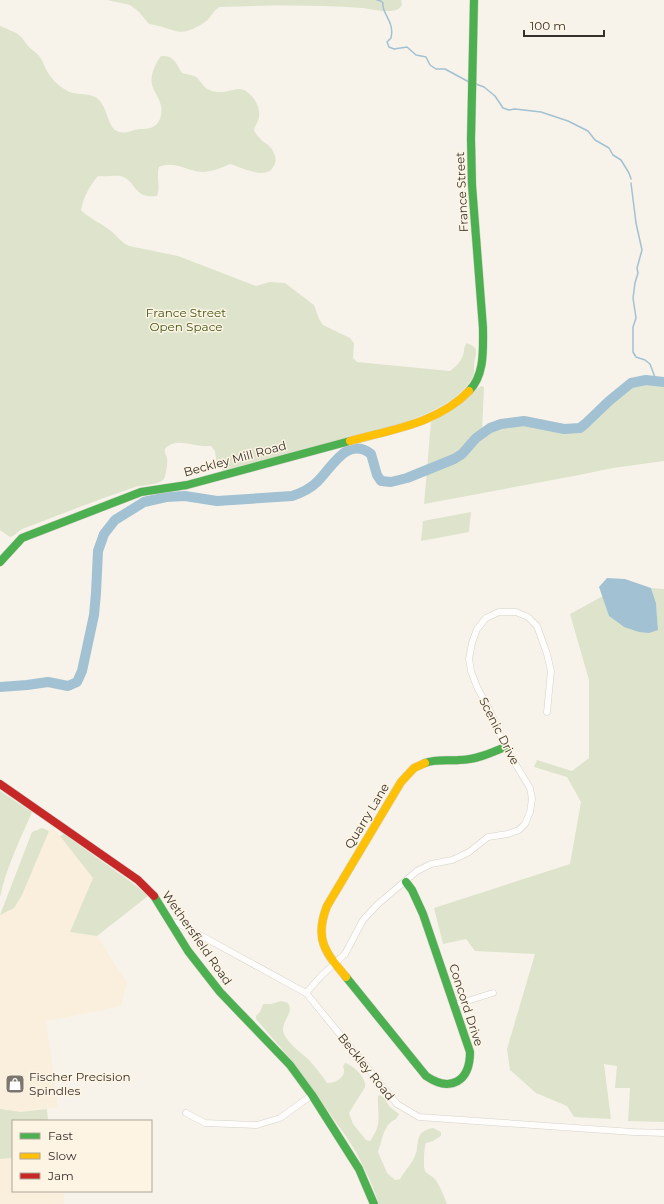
<svg xmlns="http://www.w3.org/2000/svg" width="664" height="1204" font-family="Montserrat,sans-serif">
  <style>
    .built { fill: #faefdc }
    .green { fill: #dde4cb }
    .water { fill: #a2c1d2 }
    .lines { fill: none; stroke-linecap: round; stroke-linejoin: round }
    .stream { stroke: #a2c1d2; stroke-width: 1.5 }
    .river { stroke: #a2c1d2; stroke-width: 10 }
    .street-casing { stroke: #d5d1c9; stroke-width: 7 }
    .fast-casing { stroke: #d5d1c9; stroke-width: 9 }
    .slow-casing { stroke: #d5d1c9; stroke-width: 9 }
    .jam-casing { stroke: #d5d1c9; stroke-width: 9 }
    .street { stroke: #fefdfc; stroke-width: 6 }
    .fast { stroke: #4caf50; stroke-width: 8 }
    .slow { stroke: #ffc107; stroke-width: 8 }
    .jam { stroke: #c62828; stroke-width: 8 }
    .labels { text-anchor: middle; stroke-width: 3; stroke-linejoin: round; paint-order: stroke }
    .street-label { font-size: 12px; fill: #36312a; stroke: #fef4e4 }
    .park-label { font-size: 12px; fill: #415919; stroke: #fef4e4 }
    .poi-label { font-size: 12px; fill: #36312a; stroke: #fef4e4; text-anchor: start }
  </style>
  <rect width="100%" height="100%" fill="#f8f3ea"/>
  <g class="built">
    <path d="M51,825L94,878L70,932L97,936L127,983L121,1006L99,1011L46,1021L58,1107L21,1112L0,1109V915L14,908L22,895Z"/>
    <path d="M13,1158V1191H64V1204H0V1159Z"/>
  </g>
  <g class="green">
    <path d="M107,0H401L402,5C397,16 372,9 362,8C315,5 268,5 220,7C213,10 211,18 205,22C178,40 176,28 149,24L139,12L130,5Z"/>
    <path d="M0,26C6,29 14,31 19,35C23,38 25,43 29,47C32,50 37,53 40,57C43,61 44,66 47,71C51,78 58,86 66,90C74,96 86,92 95,97C109,104 106,130 120,132C127,134 134,129 141,129C148,129 155,128 159,121C165,108 159,100 154,90C148,79 154,65 161,56C174,55 176,63 182,73C186,74 193,75 196,77C202,82 204,89 212,91C224,94 229,90 239,89C250,89 261,106 259,116C259,121 255,125 254,130C260,142 265,141 271,148C274,152 277,159 275,163C269,183 242,167 230,164C221,168 212,172 202,172C187,171 173,160 159,167C156,178 161,185 157,196C132,199 137,180 120,176C114,175 105,177 98,176C90,185 83,198 81,210C90,219 101,223 111,231C117,236 121,242 129,246L178,256L256,286L270,282L285,283L314,305L319,319L323,325L350,338L354,343L353,358L357,362L450,371C455,367 461,362 463,355C465,350 463,347 467,343C481,349 475,353 474,365C474,369 475,372 473,376C466,392 447,404 432,411C406,424 376,430 348,438C306,450 265,461 223,473L222,467L217,466L215,451L211,446C206,446 200,446 195,445C184,443 173,440 165,449C164,453 166,454 167,458C168,462 166,475 164,479C160,485 142,485 135,487C100,499 66,512 33,525L22,529L13,536L10,537L0,530Z"/>
    <path d="M646,380L664,382V461L613,468L574,476L424,504L431,422L452,411L481,386L484,387L482,433C506,418 524,420 550,426C559,428 569,431 577,429C585,427 589,420 594,415C607,401 626,381 646,380Z"/>
    <path d="M471,512L469,532L421,541L423,521Z"/>
    <path d="M651,588L664,589V1122L628,1121L630,1088H615L617,1066L604,1064L611,1119L574,1117L567,1106L536,1093L510,1070L507,1049L535,954L475,951L466,939L443,944L434,908L570,864L581,802L567,777L534,767L537,760L572,771L589,758V680L570,614L603,596L609,616L624,627L658,630L656,603Z"/>
    <path d="M0,791L32,812C20,840 6,868 0,897Z"/>
    <path d="M42,828L49,831L22,895L14,908L0,915L32,832Z"/>
    <path d="M64,834L135,885L148,896L97,936L70,932L93,878L60,836Z"/>
    <path d="M281,1001L288,1003C295,1014 279,1022 284,1034C289,1045 302,1053 310,1061C316,1068 322,1075 327,1083C335,1084 348,1076 343,1067L345,1063C353,1065 367,1078 365,1087L349,1113L353,1124L366,1140L370,1141C383,1124 377,1115 378,1096L380,1095L384,1098L390,1107L399,1114L396,1119C383,1125 383,1139 378,1152L387,1173L395,1180L400,1179C404,1172 409,1167 413,1160C422,1146 411,1132 433,1128L441,1132V1136L433,1141L426,1143C424,1147 423,1167 425,1171C427,1174 432,1176 435,1179C440,1186 444,1196 447,1204H379L370,1180L356,1152L345,1135L293,1062L256,1019V1016L260,1012L263,1004H271Z"/>
    <path d="M0,1109L21,1112L47,1109L48,1121H13V1158L0,1159Z"/>
  </g>
  <path class="water" d="M607,578L625,579L651,588L656,603L658,630L649,633L639,632L624,627L609,616L599,587Z"/>
  <g class="lines">
    <g class="stream">
      <path d="M377,0L381,1L383,3C381,13 395,21 391,38L387,42L389,47L394,49L407,47L416,55L426,57L430,65L436,69H445L469,82"/>
      <path d="M476,84L484,87L495,96L503,108L509,110L515,109L541,112L568,121L588,131L595,140L609,148L613,155L621,160L629,173L631,179"/>
      <path d="M631,183L636,223L642,250L637,268L638,273L635,283L633,298L636,318L633,327V352L636,357L645,360L650,364L656,380"/>
    </g>
    <path class="river" d="M0,687L27,685L48,682L68,686L77,682L82,671L94,615L96,593L98,551L104,534L115,520L144,502L166,497L185,496L217,501L292,496C301,493 310,489 317,482C331,469 347,435 371,454L377,475L381,481L391,482L407,478L454,459L462,454L476,438L490,428L501,424L524,421L564,429L580,428L585,424L609,401L631,383L646,380L664,382"/>
    <defs>
      <g id="street">
        <path d="M171,922L178,923L306,993L397,1104L419,1117L633,1132L664,1133"/>
        <path d="M306,993L321,976L345,954L363,920L378,904L417,871L431,864L452,860L461,856L469,852L488,837L508,834L519,830L525,824L530,812L532,799L530,788L505,747L491,713L477,687L471,671L469,659L472,643L477,629L486,618L499,612H516L528,617L537,626L547,654L551,671L547,712"/>
        <path d="M454,1005L493,993"/>
        <path d="M186,1113L205,1123L257,1125L280,1118L312,1095"/>
      </g>
      <g id="fast">
        <path d="M469,391C485,375 483,349 483,328L472,185L471,139L474,0"/>
        <path d="M0,562L22,538L141,492L187,485L350,441"/>
        <path d="M425,763C436,759 447,761 459,760C475,760 491,753 505,747"/>
        <path d="M154,896L188,951L220,992L290,1065L312,1095L359,1169L374,1204"/>
        <path d="M346,977L426,1076C451,1093 470,1081 470,1052L423,914L412,890L406,882"/>
      </g>
      <g id="slow">
        <path d="M350,441C390,430 439,423 469,391"/>
        <path d="M346,977C325,952 314,939 327,906L401,782L414,768L425,763"/>
      </g>
      <path id="jam" d="M0,784L138,880L154,896"/>
    </defs>
    <use href="#street" class="street-casing"/>
    <use href="#fast" class="fast-casing"/>
    <use href="#slow" class="slow-casing"/>
    <use href="#jam" class="jam-casing"/>
    <use href="#street" class="street"/>
    <use href="#fast" class="fast"/>
    <use href="#slow" class="slow"/>
    <use href="#jam" class="jam"/>
  </g>
  <defs>
    <symbol id="shop-square" viewBox="-11 -11 22 22"><rect x="-9" y="-9" width="18" height="18" rx="4" fill="#7a756d" stroke="#fef4e4"/><path d="M-5-2.5h2.3a2.7 3.5 0 0 1 5.4 0H5L5.5 6h-11ZM-1.5-2.5h3a1.5 2.3 0 0 0-3 0Z" fill="#fff"/></symbol>
  </defs>
  <g fill-rule="evenodd">
    <use href="#shop-square" x="4" y="1073" width="22" height="22"/>
  </g>
  <g class="labels">
    <g class="street-label">
      <text transform="translate(462 192) rotate(-93)" y="4">France Street</text>
      <text transform="translate(235 459) rotate(-15)" y="4">Beckley Mill Road</text>
      <text transform="translate(499 731) rotate(63)" y="4">Scenic Drive</text>
      <text transform="translate(367 816) rotate(-59)" y="4">Quarry Lane</text>
      <text transform="translate(197 938) rotate(55)" y="4">Wethersfield Road</text>
      <text transform="translate(466 1005) rotate(72)" y="4">Concord Drive</text>
      <text transform="translate(366 1067) rotate(51)" y="4">Beckley Road</text>
    </g>
    <g class="park-label">
      <text x="186" y="317">France Street<tspan x="186" dy="14">Open Space</tspan></text>
    </g>
    <g class="poi-label">
      <text x="29" y="1081">Fischer Precision<tspan x="29" dy="14">Spindles</tspan></text>
    </g>
  </g>
  <rect x="12" y="1120" width="140" height="72" fill="#fef4e4" stroke="#aea69a"/>
  <rect x="20" y="1133" width="20" height="6" fill="#4caf50" stroke="#aea69a"/>
  <text x="48" y="1140" font-size="12" fill="#36312a">Fast</text>
  <rect x="20" y="1153" width="20" height="6" fill="#ffc107" stroke="#aea69a"/>
  <text x="48" y="1160" font-size="12" fill="#36312a">Slow</text>
  <rect x="20" y="1173" width="20" height="6" fill="#c62828" stroke="#aea69a"/>
  <text x="48" y="1180" font-size="12" fill="#36312a">Jam</text>
  <path d="M524 30v6h80v-6" fill="none" stroke="#36312a" stroke-width="2"/>
  <text x="530" y="30" font-size="12" fill="#36312a" stroke="#fef4e4" stroke-width="3" paint-order="stroke">100 m</text>
</svg>
